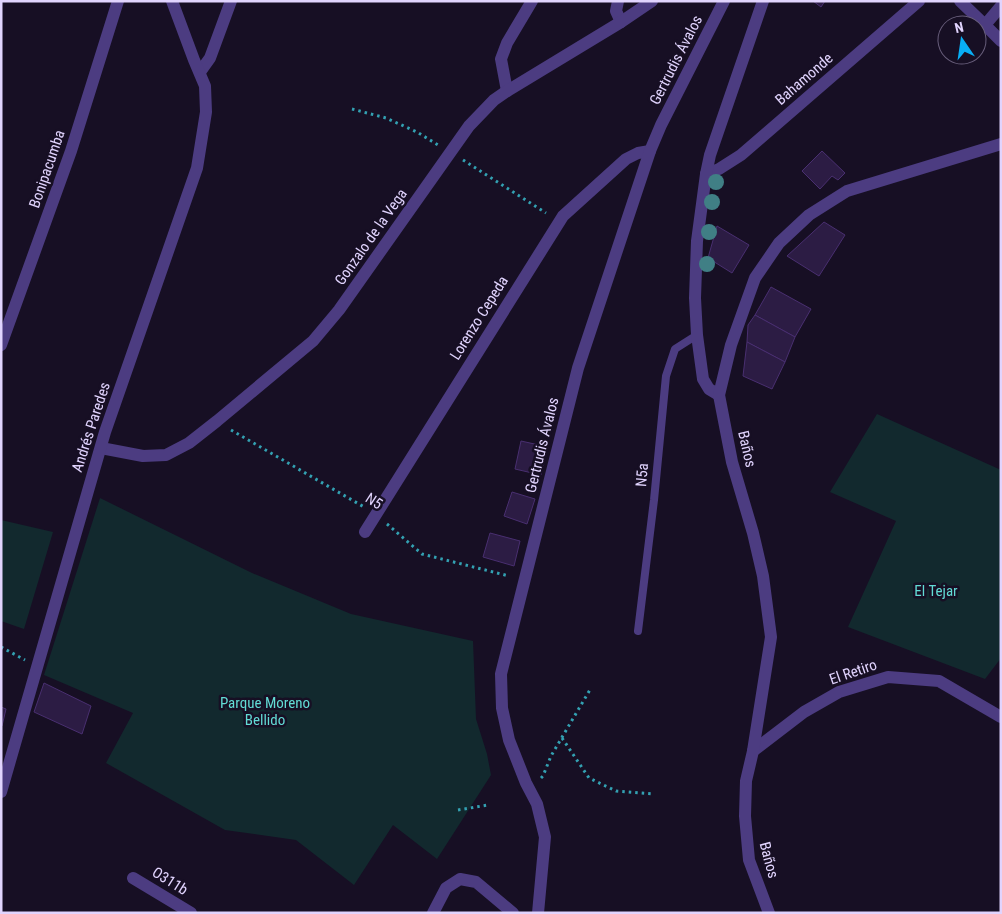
<svg xmlns="http://www.w3.org/2000/svg" width="1002" height="914" font-family="'Roboto Condensed',sans-serif">
  <style>
    .green { fill: #12292e }
    .building { fill: #2c1c44; stroke: #492f70 }
    .lines { fill: none; stroke-linecap: round; stroke-linejoin: round }
    .path { stroke: #33a1b2; stroke-width: 3; stroke-dasharray: 2.5 4; stroke-linecap: butt }
    .service { stroke: #4c3c81; stroke-width: 8 }
    .minor { stroke: #4c3c81; stroke-width: 12 }
    .tree { fill: #407f85 }
    .labels { text-anchor: middle; stroke-width: 5; stroke-linejoin: round; paint-order: stroke }
    .street-label { font-size: 15px; fill: #e1d4fe; stroke: #170f24 }
    .park-label { font-size: 15px; fill: #62dbd5; stroke: #170f24 }
  </style>
  <rect width="100%" height="100%" fill="#170f24"/>
  <g class="green">
    <path d="M877,414L1001,470V658L985,679L848,627L896,521L830,492Z"/>
    <path d="M100,498L252,573L351,614L473,641L476,719L487,754L491,775L437,859L393,825L354,885L296,840L225,830L106,763L133,713L44,675Z"/>
    <path d="M1,520L53,532L24,629L1,621Z"/>
  </g>
  <g class="building">
    <path d="M813,1H825L821,7Z"/>
    <path d="M822,151L845,173L838,180L832,176L820,189L802,171Z"/>
    <path d="M824,222L845,235L819,276L787,256Z"/>
    <path d="M717,226L749,245L732,273L708,258Z"/>
    <path d="M771,287L811,309L795,337L755,315Z"/>
    <path d="M755,315L795,337L785,362L747,342L748,325Z"/>
    <path d="M747,342L785,362L772,389L743,376Z"/>
    <path d="M521,441L548,447L541,475L515,469Z"/>
    <path d="M512,492L535,499L527,524L504,516Z"/>
    <path d="M490,533L520,541L514,566L483,557Z"/>
    <path d="M44,683L91,706L82,734L34,712Z"/>
    <path d="M1,707L6,709L2,726H1Z"/>
  </g>
  <g class="lines">
    <g class="path">
      <path d="M352,109L386,118L417,132L438,145"/>
      <path d="M463,160L546,213"/>
      <path d="M231,430L364,507"/>
      <path d="M387,524L422,554L509,576"/>
      <path d="M1,647L25,660"/>
      <path d="M562,738L589,778L616,791L653,794"/>
      <path d="M541,778L543,776L551,756L591,688"/>
      <path d="M458,810L488,805"/>
    </g>
    <path class="service" d="M638,631L654,500L666,376L675,349L697,335"/>
    <g class="minor">
      <path d="M618,1L616,11L621,22"/>
      <path d="M960,1L985,25L1001,41"/>
      <path d="M985,25L1001,6"/>
      <path d="M200,72L210,58L231,1"/>
      <path d="M507,91L501,59L507,43L532,1"/>
      <path d="M706,174L719,169L741,155L919,1"/>
      <path d="M1,345L71,151L118,1"/>
      <path d="M719,395L709,389L703,379L697,335L695,298L697,241L706,174L710,155L763,1"/>
      <path d="M101,448L143,456L166,455L189,443L217,421L313,341L339,310L469,126L494,100L507,91L621,22L652,1"/>
      <path d="M365,532L563,216L626,159L638,153L650,151"/>
      <path d="M753,751L804,712L839,692L888,677L939,681L1001,717"/>
      <path d="M1,792L105,432L197,168L206,112L205,86L194,60L172,1"/>
      <path d="M133,878L191,913"/>
      <path d="M433,913L446,888L460,879L476,882L513,913"/>
      <path d="M538,913L545,837L537,804L526,783L509,740L502,708L501,674L578,368L650,151L661,125L724,1"/>
      <path d="M769,913L749,860L745,816L746,781L753,751L771,637L763,576L753,533L732,462L719,395L731,345L755,278L779,243L809,215L847,191L1001,144"/>
    </g>
  </g>
  <g class="tree">
    <circle cx="716" cy="182" r="8"/>
    <circle cx="712" cy="202" r="8"/>
    <circle cx="709" cy="232" r="8"/>
    <circle cx="707" cy="264" r="8"/>
  </g>
  <g class="labels">
    <g class="street-label">
      <text transform="translate(676 60) rotate(-63)" y="5">Gertrudis Ávalos</text>
      <text transform="translate(804 79) rotate(-41)" y="5">Bahamonde</text>
      <text transform="translate(47 169) rotate(-71)" y="5">Bonipacumba</text>
      <text transform="translate(371 237) rotate(-55)" y="5">Gonzalo de la Vega</text>
      <text transform="translate(479 318) rotate(-58)" y="5">Lorenzo Cepeda</text>
      <text transform="translate(91 427) rotate(-72)" y="5">Andrés Paredes</text>
      <text transform="translate(542 445) rotate(-76)" y="5">Gertrudis Ávalos</text>
      <text transform="translate(747 449) rotate(77)" y="5">Baños</text>
      <text transform="translate(642 475) rotate(-85)" y="5">N5a</text>
      <text transform="translate(374 501) rotate(33)" y="5">N5</text>
      <text transform="translate(853 672) rotate(-19)" y="5">El Retiro</text>
      <text transform="translate(769 860) rotate(75)" y="5">Baños</text>
      <text transform="translate(170 881) rotate(32)" y="5">O311b</text>
    </g>
    <g class="park-label">
      <text x="936" y="596">El Tejar</text>
      <text x="265" y="708">Parque Moreno<tspan x="265" dy="17">Bellido</tspan></text>
    </g>
  </g>
  <rect width="1002" height="914" fill="none" stroke="#e1d4fe" stroke-width="5"/>
  <g transform="translate(962 40) rotate(347)"><circle r="24" fill="#170f24" stroke="#685e7b"/>
  <path d="M0-4L9 19L0 12L-9 19Z" fill="#08aef5"/>
  <text y="-8" font-size="14" font-weight="bold" text-anchor="middle" fill="#e1d4fe">N</text>
  </g>
</svg>
